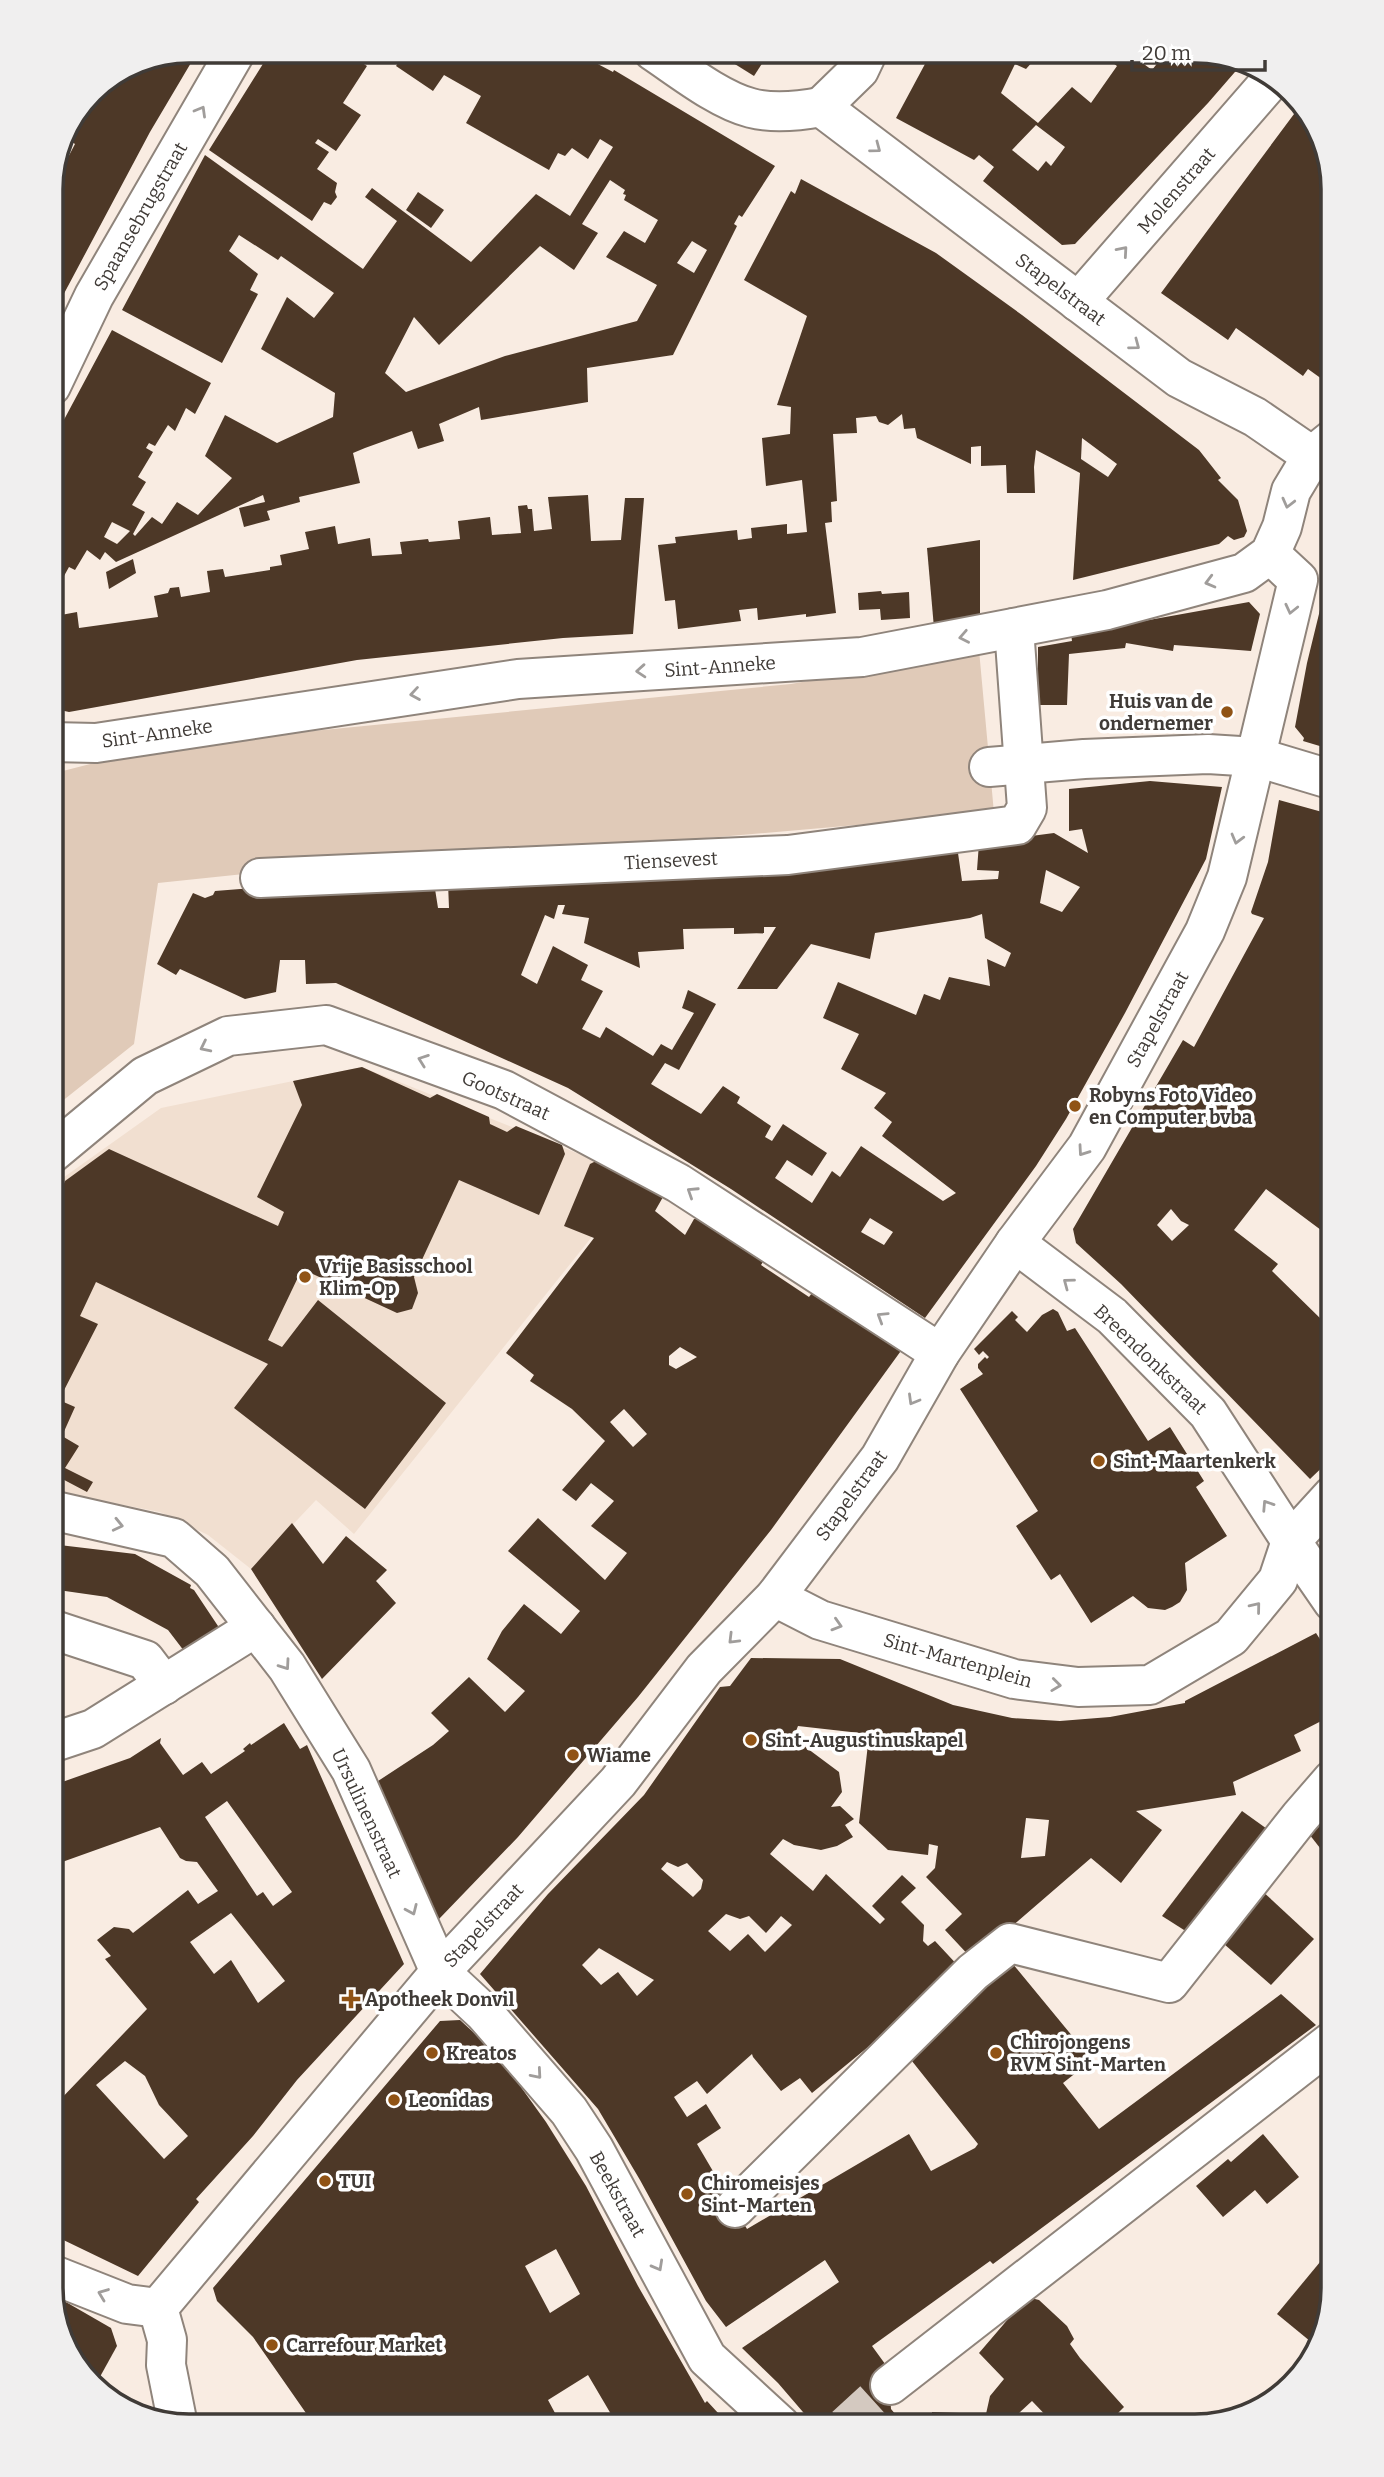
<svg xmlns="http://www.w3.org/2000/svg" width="1384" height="2477" font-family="Bitter,serif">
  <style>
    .built { fill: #f1dfd0 }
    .green { fill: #e0cab8 }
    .building { fill: #4d3827; fill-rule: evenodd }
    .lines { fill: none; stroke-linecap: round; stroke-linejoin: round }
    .minor-tunnel { stroke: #d4c9c0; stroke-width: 38; stroke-dasharray: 38 19; stroke-linecap: butt }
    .minor-casing { stroke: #8f847b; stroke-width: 42 }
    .minor { stroke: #fff; stroke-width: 38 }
    .oneway { stroke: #a09d9b }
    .poi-dot { fill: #905315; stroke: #fff; stroke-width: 2.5 }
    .labels { text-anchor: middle; stroke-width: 7; stroke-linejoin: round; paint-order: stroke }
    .street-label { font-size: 19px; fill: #403b37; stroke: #fff }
    .poi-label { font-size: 19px; font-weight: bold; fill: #403b37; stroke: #fff; text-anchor: start }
    .rim { fill: none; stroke: #403b37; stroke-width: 3.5 }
  </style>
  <rect width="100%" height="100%" fill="#f9ece2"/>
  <path class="built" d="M362,1067L639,1178L354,1534L316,1500L251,1569L208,1535L160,1512L51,1491V1208L60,1180L161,1108Z"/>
  <path class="green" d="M979,650L994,813L395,865L274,871L158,883L134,1044L51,1110V774L161,746L791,684Z"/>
  <g class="building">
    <path d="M189,51H198L150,132L51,318V180L55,164L62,169L75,144L63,136L65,128L91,91L136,61Z"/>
    <path d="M271,51H343L367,66L343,103L361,115L336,151L318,139L315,143L329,152L317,169L337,183L335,192L337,197L331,205L324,202L312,221L209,150Z"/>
    <path d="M406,51H573L613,72L614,70L775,166L742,217L739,215L734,224L737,226L673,355L587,368L588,402L481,420L479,407L439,424L444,441L418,449L412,431L365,448L353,453L360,483L299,497L300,502L267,511L270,520L244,527L239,508L265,502L263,495L116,562L105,552L100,560L87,550L75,570L69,567L54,594L53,617H51V444L112,330L211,383L195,414L186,408L175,431L168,425L155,446L149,443L146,448L153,452L138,477L146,482L132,505L145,512L133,534L135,536L152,517L162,524L177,502L198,515L232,478L205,456L225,415L277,443L333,417L335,393L261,349L287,297L314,318L334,293L281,256L278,260L239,235L229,251L258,274L250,290L258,294L222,363L122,310L205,155L363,269L397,221L365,197L372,188L471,262L536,194L570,216L613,147L600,139L588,159L572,148L565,156L558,153L549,170L466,123L481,96L444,75L433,91L396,66ZM610,180L625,190L623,194L626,195L624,200L658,220L645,243L624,231L606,257L657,285L637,321L505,356L406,392L385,373L414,317L439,345L540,246L574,270L598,233L582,224ZM692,241L707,250L694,273L677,263ZM112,522L130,531L117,544L104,537Z"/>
    <path d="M714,51H770L754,76Z"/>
    <path d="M932,51H1042L1026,69L1015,64L1001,93L1038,123L1072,87L1091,103L1117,66L1102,55L1106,51H1126L1152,70L1167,51H1205L1241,65L1208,103L1075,244L1062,245L983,181L994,167L979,155L974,160L896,118ZM1036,125L1065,147L1051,166L1046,161L1038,171L1012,150Z"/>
    <path d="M1300,106L1323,136L1333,189V387L1308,369L1303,376L1236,328L1228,340L1161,293Z"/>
    <path d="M801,179L936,253L1022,315L1199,450L1221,478L1218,480L1238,500L1247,531L1244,537L1234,540L1228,536L1219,544L1073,580L1080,473L1036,450L1034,467L1035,493H1007L1006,465L981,466V446L971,447V464L917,438L915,428L904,429L902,414L888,425L879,422L876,416L856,418L857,433L833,434L837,501L831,502L832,522L825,523L836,613L806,617V614L758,620L757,608L739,610L741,621L678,629L675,600L665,601L658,545L676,543L675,537L737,530L738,540L752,538L751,528L787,524V534L807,532L802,480L766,486L762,438L790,434L791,407L777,405L807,316L744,280L791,191L795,194ZM1082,438L1117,464L1108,477L1081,459Z"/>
    <path d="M418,192L444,210L431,228L406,210Z"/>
    <path d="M588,495L591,541L621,540L625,498H644L633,634L563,638L357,660L69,712L51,708V632L62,633L61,615L77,612L79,628L158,617L154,596L168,593L170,588L179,587L181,597L210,592L207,571L223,569L225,577L270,570V567L282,565L280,555L309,549L305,532L335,526L338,544L370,538L372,556L402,554L400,542L428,539L429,542L460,539L458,521L490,517L492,535L521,533L518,506L527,505L528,509H532L534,531L552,529L548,497Z"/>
    <path d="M980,540V621L934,628L927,548Z"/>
    <path d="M133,559L136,573L109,589L106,572Z"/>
    <path d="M1333,565V750L1303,741L1304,738L1295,727L1307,663L1329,573Z"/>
    <path d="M881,591L882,594L909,592L910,618L881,620L880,609L859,610L858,593Z"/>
    <path d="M1249,602L1260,614L1251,651L1174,645L1173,651L1126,643L1125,648L1069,654L1067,705H1038V647L1072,641L1071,634Z"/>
    <path d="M1150,781L1222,787L1206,859L1125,1013L1066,1119L1036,1166L925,1318L731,1189L568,1088L336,983L306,984L305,960H280L276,992L245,999L180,969L176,975L157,964L193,893L205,898L213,895L215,891L253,888L435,889L438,908H449L448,883L957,846L962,881L998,879L999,871L977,870L979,843L1054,833L1088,853L1082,829L1069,831V789ZM1046,870L1080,887L1062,912L1040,903ZM558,905H565L562,914L589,918L584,943L640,968L638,952L684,949L683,929L734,928V934L764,933V927H776L737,989H777L811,944L870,959L875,933L970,918L982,914L985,938L1011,953L1005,967L987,959L990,986L949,977L940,1000L924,994L916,1015L838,982L823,1018L859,1034L841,1069L886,1093L874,1108L892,1122L882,1136L956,1193L943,1201L861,1146L840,1177L832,1171L812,1203L775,1178L787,1160L812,1176L827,1153L783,1124L772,1141L765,1137L771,1126L737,1103L740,1097L723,1086L701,1114L651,1084L665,1063L679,1070L716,1004L688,990L682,1008L694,1013L672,1050L661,1044L653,1056L606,1027L600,1038L582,1029L603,991L581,980L588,965L553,946L537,984L521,975L545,915L554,919ZM870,1218L893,1232L884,1245L861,1232Z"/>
    <path d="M1279,800L1333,815V1239L1266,1189L1234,1230L1278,1264L1272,1271L1324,1322L1333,1313V1457L1310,1479L1121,1284L1076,1243L1073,1229L1183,1040L1194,1047L1264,918L1252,914L1251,912L1268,862ZM1171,1209L1181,1221L1189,1225L1172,1241L1157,1225Z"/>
    <path d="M362,1067L430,1098L437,1094L489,1117L490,1124L507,1132L516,1126L562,1145L565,1154L539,1215L459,1180L414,1277L418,1293L412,1309L397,1313L302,1269L268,1340L282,1347L318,1300L446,1403L365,1509L234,1408L268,1364L96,1282L80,1316L98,1324L59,1400L75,1407L62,1436L79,1446L65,1468L93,1482L87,1492L51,1473V1216L65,1181L109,1149L278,1226L284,1212L257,1197L302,1105L293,1081Z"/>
    <path d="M598,1160L663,1197L655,1211L685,1235L694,1219H696L701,1213L768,1254L761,1265L809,1297L815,1289L903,1348L771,1530L638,1697L518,1837L439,1919L402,1853L375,1783L433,1745L449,1731L431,1713L469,1677L505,1712L525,1691L487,1659L502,1631L524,1604L561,1634L580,1611L508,1551L538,1518L605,1580L627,1553L591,1526L614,1501L591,1483L576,1501L562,1490L605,1441L572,1409L530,1381L534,1375L506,1353L594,1238L564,1226L590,1164ZM680,1347L697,1357L676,1369L669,1365V1356ZM624,1409L647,1434L633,1447L610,1422Z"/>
    <path d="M1053,1309L1058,1312L1067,1331L1075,1328L1148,1441L1170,1427L1204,1481L1196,1487L1227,1536L1185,1563L1187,1590L1180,1602L1172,1607L1165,1610L1148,1608L1133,1596L1091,1623L1060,1574L1051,1580L1016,1526L1038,1511L960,1389L983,1374L978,1368V1364L985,1357L987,1359L989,1357L983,1351L979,1355L974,1349L1012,1311L1018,1317L1015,1320L1027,1332L1042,1315Z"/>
    <path d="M292,1523L323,1564L346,1536L387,1570L376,1581L396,1603L322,1679L251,1569Z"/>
    <path d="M51,1544L135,1554L191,1585L190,1588L194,1590L228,1641L194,1664L168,1630L107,1597L51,1589Z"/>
    <path d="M1316,1633L1327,1650L1333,1647V1715L1294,1735L1301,1751L1233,1782L1236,1795L1136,1811L1162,1830L1121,1883L1091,1858L973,1960L945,1930L962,1914L926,1877L935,1868L938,1846L929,1844L928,1855L888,1850L859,1823L868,1744L862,1743L860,1733L798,1726L794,1736L796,1740L839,1772L842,1792L831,1807L840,1806L854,1819L845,1825L853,1837L837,1846L821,1850L794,1845L783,1839L770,1854L813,1891L826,1874L880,1924L885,1919L872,1906L902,1875L916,1888L901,1902L924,1925L923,1941L928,1946L935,1941L962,1970L812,2093L800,2078L781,2091L753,2057L752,2054L707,2094L697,2081L674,2097L687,2117L706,2104L721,2128L697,2144L747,2229L909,2134L931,2171L975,2148L978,2144L900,2046L1008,1958L1092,2060L1063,2083L1099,2129L1281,1994L1316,2025L993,2264L990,2261L872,2346L888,2368L891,2409L896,2415L932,2417V2412L986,2414L990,2396L1004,2379L979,2353L1027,2297L1039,2300L1067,2326L1074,2339L1070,2344L1080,2358L1124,2407L1105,2426H1056L1032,2401L1005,2426H815L778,2383L742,2348L839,2282L825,2260L726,2327L706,2301L640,2180L598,2109L480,1974L548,1894L644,1795L720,1687L730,1686L751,1658L840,1659L953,1705L1012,1718L1060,1721L1110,1717L1185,1703V1701ZM1026,1818L1049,1820L1045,1856L1021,1858ZM667,1862L678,1867L687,1863L703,1880L701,1889L693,1897L661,1869ZM726,1914L740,1919L749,1916L766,1933L781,1916L792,1925L765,1952L748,1934L730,1951L708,1931ZM599,1948L654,1980L637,1996L618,1972L601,1985L582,1965Z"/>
    <path d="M284,1723L300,1749L307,1745L404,1964L297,2080L253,2136L196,2199L199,2202L138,2276L51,2234V2098L57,2103L147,2009L105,1959L111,1956L97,1940L114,1927L129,1929L133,1933L188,1890L198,1904L218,1891L197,1862L186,1861L180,1858L160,1827L51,1866V1786L130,1758L161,1738L160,1743L183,1775L202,1762L211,1774L245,1751L243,1749L250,1743L251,1745ZM227,1801L292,1892L273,1906L263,1892L257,1896L205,1817ZM231,1913L285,1981L258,2003L231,1960L214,1974L190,1942ZM125,2061L145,2076L159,2105L188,2136L164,2159L96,2085Z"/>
    <path d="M1333,1799V1852L1327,1857L1302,1825Z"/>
    <path d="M1242,1811L1274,1834L1195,1937L1162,1916Z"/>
    <path d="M1260,1889L1314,1939L1271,1985L1216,1937Z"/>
    <path d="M460,2020L498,2055L546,2122L586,2186L638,2286L705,2403L707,2401L730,2426H618L588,2375L548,2400L562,2426H315L253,2337L217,2301L213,2288L440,2021ZM556,2249L580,2294L550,2313L525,2266Z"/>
    <path d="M1263,2134L1299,2177L1267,2204L1255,2190L1223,2217L1196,2186L1228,2159L1231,2162Z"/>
    <path d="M1325,2256L1333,2264V2289L1316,2346L1277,2314Z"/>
    <path d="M52,2294L111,2328L117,2346L96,2384L61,2341Z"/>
  </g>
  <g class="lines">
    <path class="minor-tunnel" d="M845,2426L890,2385"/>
    <defs>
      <g id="minor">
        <path d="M653,51C680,69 719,100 751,108C774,114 799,111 821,107"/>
        <path d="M821,107L1179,378L1255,417L1312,456"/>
        <path d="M821,107L859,70L868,51"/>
        <path d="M1078,302L1274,77"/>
        <path d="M51,386L94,296L236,51"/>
        <path d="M51,742L96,743L518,679L862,657L1107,610L1244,573L1270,554L1282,527L1291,491L1312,456L1333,439"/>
        <path d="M989,767L1084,759L1208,754L1256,757L1333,780"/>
        <path d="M260,878L788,855L1017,825L1027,808L1014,628"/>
        <path d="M51,1154L145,1076L228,1036L326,1025L504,1090L678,1183L940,1353"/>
        <path d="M1015,1243L1112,1316L1208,1413L1291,1541L1333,1602"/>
        <path d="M51,1510L174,1538L212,1571L287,1667L351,1770L440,1972L484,2013L569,2111L594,2149L707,2358L781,2426"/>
        <path d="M775,1597L820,1620L1014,1679L1078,1687L1150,1685L1231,1637L1278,1580L1291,1541L1333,1495"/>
        <path d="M51,1629L145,1660L164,1685"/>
        <path d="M51,1743L93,1729L256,1627"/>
        <path d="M735,2208L973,1972L1010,1943L1169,1983L1300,1817L1333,1779"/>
        <path d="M51,2274L127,2304L158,2308"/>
        <path d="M158,2308L440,1972L618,1782L704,1669L775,1597L880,1458L940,1353L1015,1243L1087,1147L1205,931L1227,877L1298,580L1270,554"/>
        <path d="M158,2308L167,2340L166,2365L178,2425"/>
        <path d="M890,2385L1331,2042"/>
      </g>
    </defs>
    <use href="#minor" class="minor-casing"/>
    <use href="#minor" class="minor"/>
  </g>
  <defs><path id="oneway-chevron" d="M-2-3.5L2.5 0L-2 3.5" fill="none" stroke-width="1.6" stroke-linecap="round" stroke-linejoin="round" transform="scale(1.75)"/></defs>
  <g class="oneway">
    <use href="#oneway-chevron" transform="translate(201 111) rotate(-60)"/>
    <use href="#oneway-chevron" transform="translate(876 148) rotate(37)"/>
    <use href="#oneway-chevron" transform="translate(1123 251) rotate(-49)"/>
    <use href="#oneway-chevron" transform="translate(1135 345) rotate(37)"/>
    <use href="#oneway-chevron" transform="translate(1288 503) rotate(104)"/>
    <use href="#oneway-chevron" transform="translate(1210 582) rotate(165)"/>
    <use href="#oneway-chevron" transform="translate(1291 609) rotate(103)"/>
    <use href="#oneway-chevron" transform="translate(964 637) rotate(169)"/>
    <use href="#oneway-chevron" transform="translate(641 671) rotate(176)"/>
    <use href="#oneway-chevron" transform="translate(415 694) rotate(171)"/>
    <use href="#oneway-chevron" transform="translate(1237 839) rotate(105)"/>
    <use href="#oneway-chevron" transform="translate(205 1047) rotate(154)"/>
    <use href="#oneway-chevron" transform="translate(423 1060) rotate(-160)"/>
    <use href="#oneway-chevron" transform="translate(1083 1151) rotate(125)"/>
    <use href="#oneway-chevron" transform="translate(692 1192) rotate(-147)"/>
    <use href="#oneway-chevron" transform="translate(1068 1283) rotate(-143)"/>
    <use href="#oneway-chevron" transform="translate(882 1317) rotate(-148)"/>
    <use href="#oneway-chevron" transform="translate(913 1400) rotate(120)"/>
    <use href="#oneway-chevron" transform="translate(1267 1505) rotate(-123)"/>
    <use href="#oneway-chevron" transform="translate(118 1525) rotate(13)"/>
    <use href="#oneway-chevron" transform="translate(1256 1607) rotate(-51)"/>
    <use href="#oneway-chevron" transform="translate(837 1625) rotate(17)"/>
    <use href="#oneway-chevron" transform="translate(733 1639) rotate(135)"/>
    <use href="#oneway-chevron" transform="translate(285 1665) rotate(55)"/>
    <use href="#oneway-chevron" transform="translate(1056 1685) rotate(7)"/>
    <use href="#oneway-chevron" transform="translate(412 1910) rotate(66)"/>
    <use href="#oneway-chevron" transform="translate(537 2074) rotate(49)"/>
    <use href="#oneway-chevron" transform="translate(658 2266) rotate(61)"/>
    <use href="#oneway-chevron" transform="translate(103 2294) rotate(-159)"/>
  </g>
  <g class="poi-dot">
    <circle cx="1227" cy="712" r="7"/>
    <circle cx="1075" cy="1106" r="7"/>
    <circle cx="305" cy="1277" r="7"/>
    <circle cx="1099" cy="1461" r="7"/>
    <circle cx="751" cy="1740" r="7"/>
    <circle cx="573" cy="1755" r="7"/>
    <path d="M347.5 1988.5h7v7h7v7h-7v7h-7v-7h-7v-7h7z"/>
    <circle cx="432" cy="2053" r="7"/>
    <circle cx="996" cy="2053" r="7"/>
    <circle cx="394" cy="2100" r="7"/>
    <circle cx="325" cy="2181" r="7"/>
    <circle cx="687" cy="2194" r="7"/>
    <circle cx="272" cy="2345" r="7"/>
  </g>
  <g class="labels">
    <g class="street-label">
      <text transform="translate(1176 190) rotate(-49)" y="7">Molenstraat</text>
      <text transform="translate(140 216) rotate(-60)" y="7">Spaansebrugstraat</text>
      <text transform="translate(1061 289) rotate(37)" y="7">Stapelstraat</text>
      <text transform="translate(720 666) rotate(-4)" y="7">Sint-Anneke</text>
      <text transform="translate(157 733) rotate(-8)" y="7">Sint-Anneke</text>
      <text transform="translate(671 860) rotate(-3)" y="7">Tiensevest</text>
      <text transform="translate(1157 1019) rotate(-61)" y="7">Stapelstraat</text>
      <text transform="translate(506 1095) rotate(24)" y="7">Gootstraat</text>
      <text transform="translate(1151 1359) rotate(44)" y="7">Breendonkstraat</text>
      <text transform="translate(851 1495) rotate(-54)" y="7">Stapelstraat</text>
      <text transform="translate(958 1660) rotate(16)" y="7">Sint-Martenplein</text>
      <text transform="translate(367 1813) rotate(65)" y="7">Ursulinenstraat</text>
      <text transform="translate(483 1925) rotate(-47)" y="7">Stapelstraat</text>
      <text transform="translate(618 2194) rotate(61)" y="7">Beekstraat</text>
    </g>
    <g class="poi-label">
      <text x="1213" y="708" text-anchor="end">Huis van de<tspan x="1213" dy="22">ondernemer</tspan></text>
      <text x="1089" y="1102">Robyns Foto Video<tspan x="1089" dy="22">en Computer bvba</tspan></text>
      <text x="319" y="1273">Vrije Basisschool<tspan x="319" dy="22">Klim-Op</tspan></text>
      <text x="1113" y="1468">Sint-Maartenkerk</text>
      <text x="765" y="1747">Sint-Augustinuskapel</text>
      <text x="587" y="1762">Wiame</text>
      <text x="365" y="2006">Apotheek Donvil</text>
      <text x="1010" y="2049">Chirojongens<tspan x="1010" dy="22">RVM Sint-Marten</tspan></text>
      <text x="446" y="2060">Kreatos</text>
      <text x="408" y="2107">Leonidas</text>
      <text x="339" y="2188">TUI</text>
      <text x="701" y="2190">Chiromeisjes<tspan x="701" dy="22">Sint-Marten</tspan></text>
      <text x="286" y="2352">Carrefour Market</text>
    </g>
  </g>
  <path d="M0 0H1384V2477H0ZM189 63H1195A126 126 0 0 1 1321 189V2288A126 126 0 0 1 1195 2414H189A126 126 0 0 1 63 2288V189A126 126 0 0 1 189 63Z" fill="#f0efef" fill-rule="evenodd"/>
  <path class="rim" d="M189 63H1195A126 126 0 0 1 1321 189V2288A126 126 0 0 1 1195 2414H189A126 126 0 0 1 63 2288V189A126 126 0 0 1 189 63Z"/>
  <path d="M1132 60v10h133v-10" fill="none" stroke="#403b37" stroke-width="3.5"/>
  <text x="1142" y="60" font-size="21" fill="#403b37" stroke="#ffffff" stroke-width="5" paint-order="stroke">20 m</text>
</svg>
